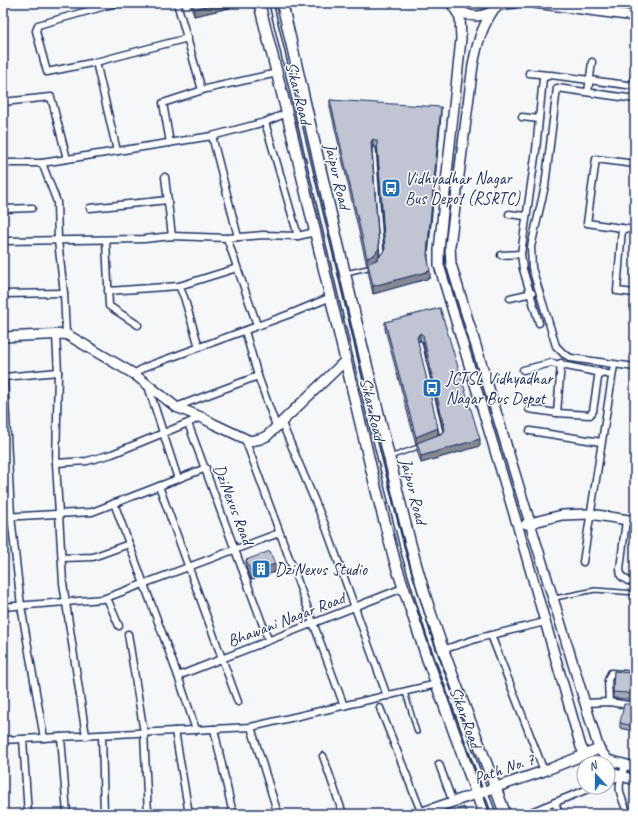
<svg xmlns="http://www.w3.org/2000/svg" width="638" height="817" font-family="Caveat,sans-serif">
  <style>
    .green { fill: #d6d9e2; stroke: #7884a0 }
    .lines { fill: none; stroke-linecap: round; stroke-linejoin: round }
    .lane-casing { stroke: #1b2f5e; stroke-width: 6 }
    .street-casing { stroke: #1b2f5e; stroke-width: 9 }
    .secondary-casing { stroke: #1b2f5e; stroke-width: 12 }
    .primary-casing { stroke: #1b2f5e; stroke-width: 13 }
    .lane { stroke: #fff; stroke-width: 3 }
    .street { stroke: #fff; stroke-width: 6 }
    .secondary { stroke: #fff; stroke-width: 9 }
    .primary { stroke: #fff; stroke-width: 10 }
    .wall { fill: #a5a9b5; stroke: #1b2f5e; fill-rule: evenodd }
    .shaded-wall { fill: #868994; stroke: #1b2f5e }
    .building { fill: #c0c4d3; stroke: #1b2f5e }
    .labels { text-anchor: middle; stroke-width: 3; stroke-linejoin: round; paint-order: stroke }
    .street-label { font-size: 17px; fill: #1b2f5e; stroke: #fff }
    .poi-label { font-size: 17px; fill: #1b2f5e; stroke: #fff; text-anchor: start }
  </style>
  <rect width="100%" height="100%" fill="#f6f7f9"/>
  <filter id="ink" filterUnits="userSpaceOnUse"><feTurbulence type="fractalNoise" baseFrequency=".025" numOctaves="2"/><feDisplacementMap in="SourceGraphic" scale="8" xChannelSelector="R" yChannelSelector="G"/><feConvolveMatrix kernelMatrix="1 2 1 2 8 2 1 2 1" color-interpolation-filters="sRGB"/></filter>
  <g filter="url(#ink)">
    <path class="green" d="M459,3H492C483,12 469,13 459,3Z"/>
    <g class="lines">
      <defs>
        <g id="lane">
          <path d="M271,3L371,424L404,555L429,636L494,814"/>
          <path d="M374,149L382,256"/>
          <path d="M346,273L372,267"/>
          <path d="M420,343L442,437"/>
          <path d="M390,457L421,446"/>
          <path d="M555,598L595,590L635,593"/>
          <path d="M405,692L417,732"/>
        </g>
        <g id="street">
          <path d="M116,3L38,25L36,31L47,72L96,62L188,38"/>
          <path d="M177,3L202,90"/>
          <path d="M96,62L117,151"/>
          <path d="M529,73L548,75"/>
          <path d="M633,85L635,74"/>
          <path d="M588,92L592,62"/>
          <path d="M635,99L557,88L545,186L531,247L532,268L556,346L564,354L571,358L635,367"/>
          <path d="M3,102L51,97L67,159"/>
          <path d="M522,117L539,119"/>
          <path d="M265,122L298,236"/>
          <path d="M212,136L238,237"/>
          <path d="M170,143L163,103L206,89L277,73"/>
          <path d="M3,163H42L212,136L265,122L287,113"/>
          <path d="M42,163L57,202L58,241L64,293L66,334"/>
          <path d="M635,164L596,159L587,223L635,230"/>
          <path d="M165,177L172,236"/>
          <path d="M90,208L168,200"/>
          <path d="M3,209L32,208"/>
          <path d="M509,214L525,216"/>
          <path d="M622,228L617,291L635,293"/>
          <path d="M227,238L257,325"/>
          <path d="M106,240L109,306L138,325"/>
          <path d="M3,241L144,239L172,236L227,238L263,235L298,236L315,232"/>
          <path d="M501,255L521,254"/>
          <path d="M179,286L184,297L199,347"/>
          <path d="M108,291L179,286L237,268"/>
          <path d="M3,294L64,293"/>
          <path d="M510,298L532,293"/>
          <path d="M539,323L523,269L521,254L536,150L543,78L551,75L635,86"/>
          <path d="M245,331L258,376L276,426"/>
          <path d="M56,336L58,372L56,463L63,583L86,736"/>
          <path d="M523,370L551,363L612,375"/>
          <path d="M134,374L145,367L290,314L331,297"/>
          <path d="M148,386L178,479"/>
          <path d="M176,407L258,376"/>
          <path d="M529,409L557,413L590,415L593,411L599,371"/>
          <path d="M557,413L561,363"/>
          <path d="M281,421L325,525L387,696"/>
          <path d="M188,423L268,639"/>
          <path d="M530,431L601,442"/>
          <path d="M245,439L344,706"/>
          <path d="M56,463L87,461L112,454L188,423L201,417"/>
          <path d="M159,486L238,702"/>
          <path d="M114,503L178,676L196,730"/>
          <path d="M3,517L92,512L206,468"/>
          <path d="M626,520L620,569L621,576L628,581L635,582"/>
          <path d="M62,558L93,557L129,544"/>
          <path d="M583,562L614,365"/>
          <path d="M107,598L119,626"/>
          <path d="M3,607L103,599L279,533"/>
          <path d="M128,634L144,733L148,814"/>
          <path d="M491,635L544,771"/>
          <path d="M442,650L479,638L545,622"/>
          <path d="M178,676L403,588"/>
          <path d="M609,702L608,680L611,673L635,675"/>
          <path d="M585,703L609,702L635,706"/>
          <path d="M380,708L422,814"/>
          <path d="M251,727L278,814"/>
          <path d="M214,729L233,814"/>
          <path d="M175,731L189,814"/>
          <path d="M102,735L104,814"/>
          <path d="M61,737L67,814"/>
          <path d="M44,738L21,606L11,516L4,377L58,372"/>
          <path d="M23,739L28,814"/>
          <path d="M3,740L251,727L437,684"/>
          <path d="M323,756L343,814"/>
          <path d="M439,764L453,803"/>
          <path d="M625,766C616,790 619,791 628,814"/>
          <path d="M608,781L621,776"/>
          <path d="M555,802L559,814"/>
          <path d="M526,814L593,787"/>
        </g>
        <g id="secondary">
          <path d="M451,3L460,17L461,39L439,250V265L518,527L581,747L590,763"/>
          <path d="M535,3L635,16"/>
          <path d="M499,5L514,3"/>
          <path d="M456,7C469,20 489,19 500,3"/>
          <path d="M492,12C481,29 477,45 473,65L450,246L451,264L599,749L608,760L635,767"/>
          <path d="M3,337L66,334L134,374L176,407L201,417L214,424L250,441L260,439L267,436L346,360"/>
          <path d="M526,524L562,515L590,514L635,521"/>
          <path d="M608,772L635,780"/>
          <path d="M417,814L544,771L599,749"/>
        </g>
        <g id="primary">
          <path d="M259,3L287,113L376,489L395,562L427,658L484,814"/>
          <path d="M282,3C316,149 349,295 385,440C396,485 406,530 419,575C442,657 477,734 505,814"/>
        </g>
      </defs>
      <use href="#lane" class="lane-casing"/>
      <use href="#street" class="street-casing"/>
      <use href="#secondary" class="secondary-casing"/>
      <use href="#primary" class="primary-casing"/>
      <use href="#lane" class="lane"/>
      <use href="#street" class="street"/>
      <use href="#secondary" class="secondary"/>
      <use href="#primary" class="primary"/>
    </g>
    <g class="wall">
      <path d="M190,3H247V4L194,16Z"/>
      <path d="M330,100L441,115L428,257L430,278L373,294L368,271V265L367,266L330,107ZM373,146L377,148L385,249L378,259L375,261L379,255L372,149Z"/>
      <path d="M440,308L480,446L421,463L417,450V443L416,444L385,329V322ZM420,340L423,342L444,432L438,434L418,342Z"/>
      <path d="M246,560L275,572L251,580L246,567Z"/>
      <path d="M614,671L635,674V703L627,699L613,698Z"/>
      <path d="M635,704L633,731L620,728V723Z"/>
    </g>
    <g class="shaded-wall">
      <path d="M218,3H247V4L194,16V9Z"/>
      <path d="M441,107V115L427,261V254Z"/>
      <path d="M373,139V146L371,149V142Z"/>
      <path d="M379,248V255L374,262L367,266V258Z"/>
      <path d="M430,271V278L373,294V286Z"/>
      <path d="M420,333V340L417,344V337Z"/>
      <path d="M438,428V435L416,444V437Z"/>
      <path d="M480,439V446L421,463V456Z"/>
      <path d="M275,564V572L251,580V573Z"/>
      <path d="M635,716V721L633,731V726Z"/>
    </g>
    <g class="building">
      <path d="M192,3H218L194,9Z"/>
      <path d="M330,100L441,107L427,254L430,271L373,286L368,264L378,259L385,249L377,141L373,139L371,142L379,248L374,255L367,258Z"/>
      <path d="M440,308L480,439L421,456L417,443L443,433L445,430L423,335L420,333L417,337L438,428L416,437L385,322Z"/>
      <path d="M270,551L275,564L251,573L246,560Z"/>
      <path d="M614,671L635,674V696L627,693L613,692Z"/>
      <path d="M624,704H635V716L633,726L620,723Z"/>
      <path d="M464,807L467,814H447Z"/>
    </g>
  </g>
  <defs>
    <symbol id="bus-square" viewBox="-11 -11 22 22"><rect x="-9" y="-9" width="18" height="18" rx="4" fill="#1f6fb2" stroke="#fff"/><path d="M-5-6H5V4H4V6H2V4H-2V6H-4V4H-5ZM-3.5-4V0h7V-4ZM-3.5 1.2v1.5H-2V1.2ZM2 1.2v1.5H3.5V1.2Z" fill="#fff"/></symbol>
    <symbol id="building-square" viewBox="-11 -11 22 22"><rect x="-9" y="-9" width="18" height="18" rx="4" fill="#1f6fb2" stroke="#fff"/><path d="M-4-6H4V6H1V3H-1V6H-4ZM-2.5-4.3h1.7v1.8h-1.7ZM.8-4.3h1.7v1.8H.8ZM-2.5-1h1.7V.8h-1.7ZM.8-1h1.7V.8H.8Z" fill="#fff"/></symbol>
  </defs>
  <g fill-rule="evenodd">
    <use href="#bus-square" x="380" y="177" width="22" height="22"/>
    <use href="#bus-square" x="421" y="377" width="22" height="22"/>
    <use href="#building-square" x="250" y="558" width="22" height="22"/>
  </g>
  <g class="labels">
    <g class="street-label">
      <text transform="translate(299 93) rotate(76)" y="6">Sikar Road</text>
      <text transform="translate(338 176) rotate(77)" y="6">Jaipur Road</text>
      <text transform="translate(373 409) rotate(77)" y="6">Sikar Road</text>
      <text transform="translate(414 491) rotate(76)" y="6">Jaipur Road</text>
      <text transform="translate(234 504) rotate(69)" y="6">DziNexus Road</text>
      <text transform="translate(286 619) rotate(-21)" y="6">Bhawani Nagar Road</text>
      <text transform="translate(466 717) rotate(70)" y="6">Sikar Road</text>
      <text transform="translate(504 768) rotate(-19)" y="6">Path No. 7</text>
    </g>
    <g class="poi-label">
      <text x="405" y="184">Vidhyadhar Nagar<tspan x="405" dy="20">Bus Depot (RSRTC)</tspan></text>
      <text x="446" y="384">JCTSL Vidhyadhar<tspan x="446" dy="20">Nagar Bus Depot</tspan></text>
      <text x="275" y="575">DziNexus Studio</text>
    </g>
  </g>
  <rect width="638" height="817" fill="none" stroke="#fff" stroke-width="16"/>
  <rect x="8" y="8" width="622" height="801" fill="none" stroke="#1b2f5e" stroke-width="1.5" filter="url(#ink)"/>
  <g transform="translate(596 775) rotate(339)"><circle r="19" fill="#ffffff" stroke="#a4acbf"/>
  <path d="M0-3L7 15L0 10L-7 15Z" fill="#1f6fb2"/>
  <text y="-6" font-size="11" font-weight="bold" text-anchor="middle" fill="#1b2f5e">N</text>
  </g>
</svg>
